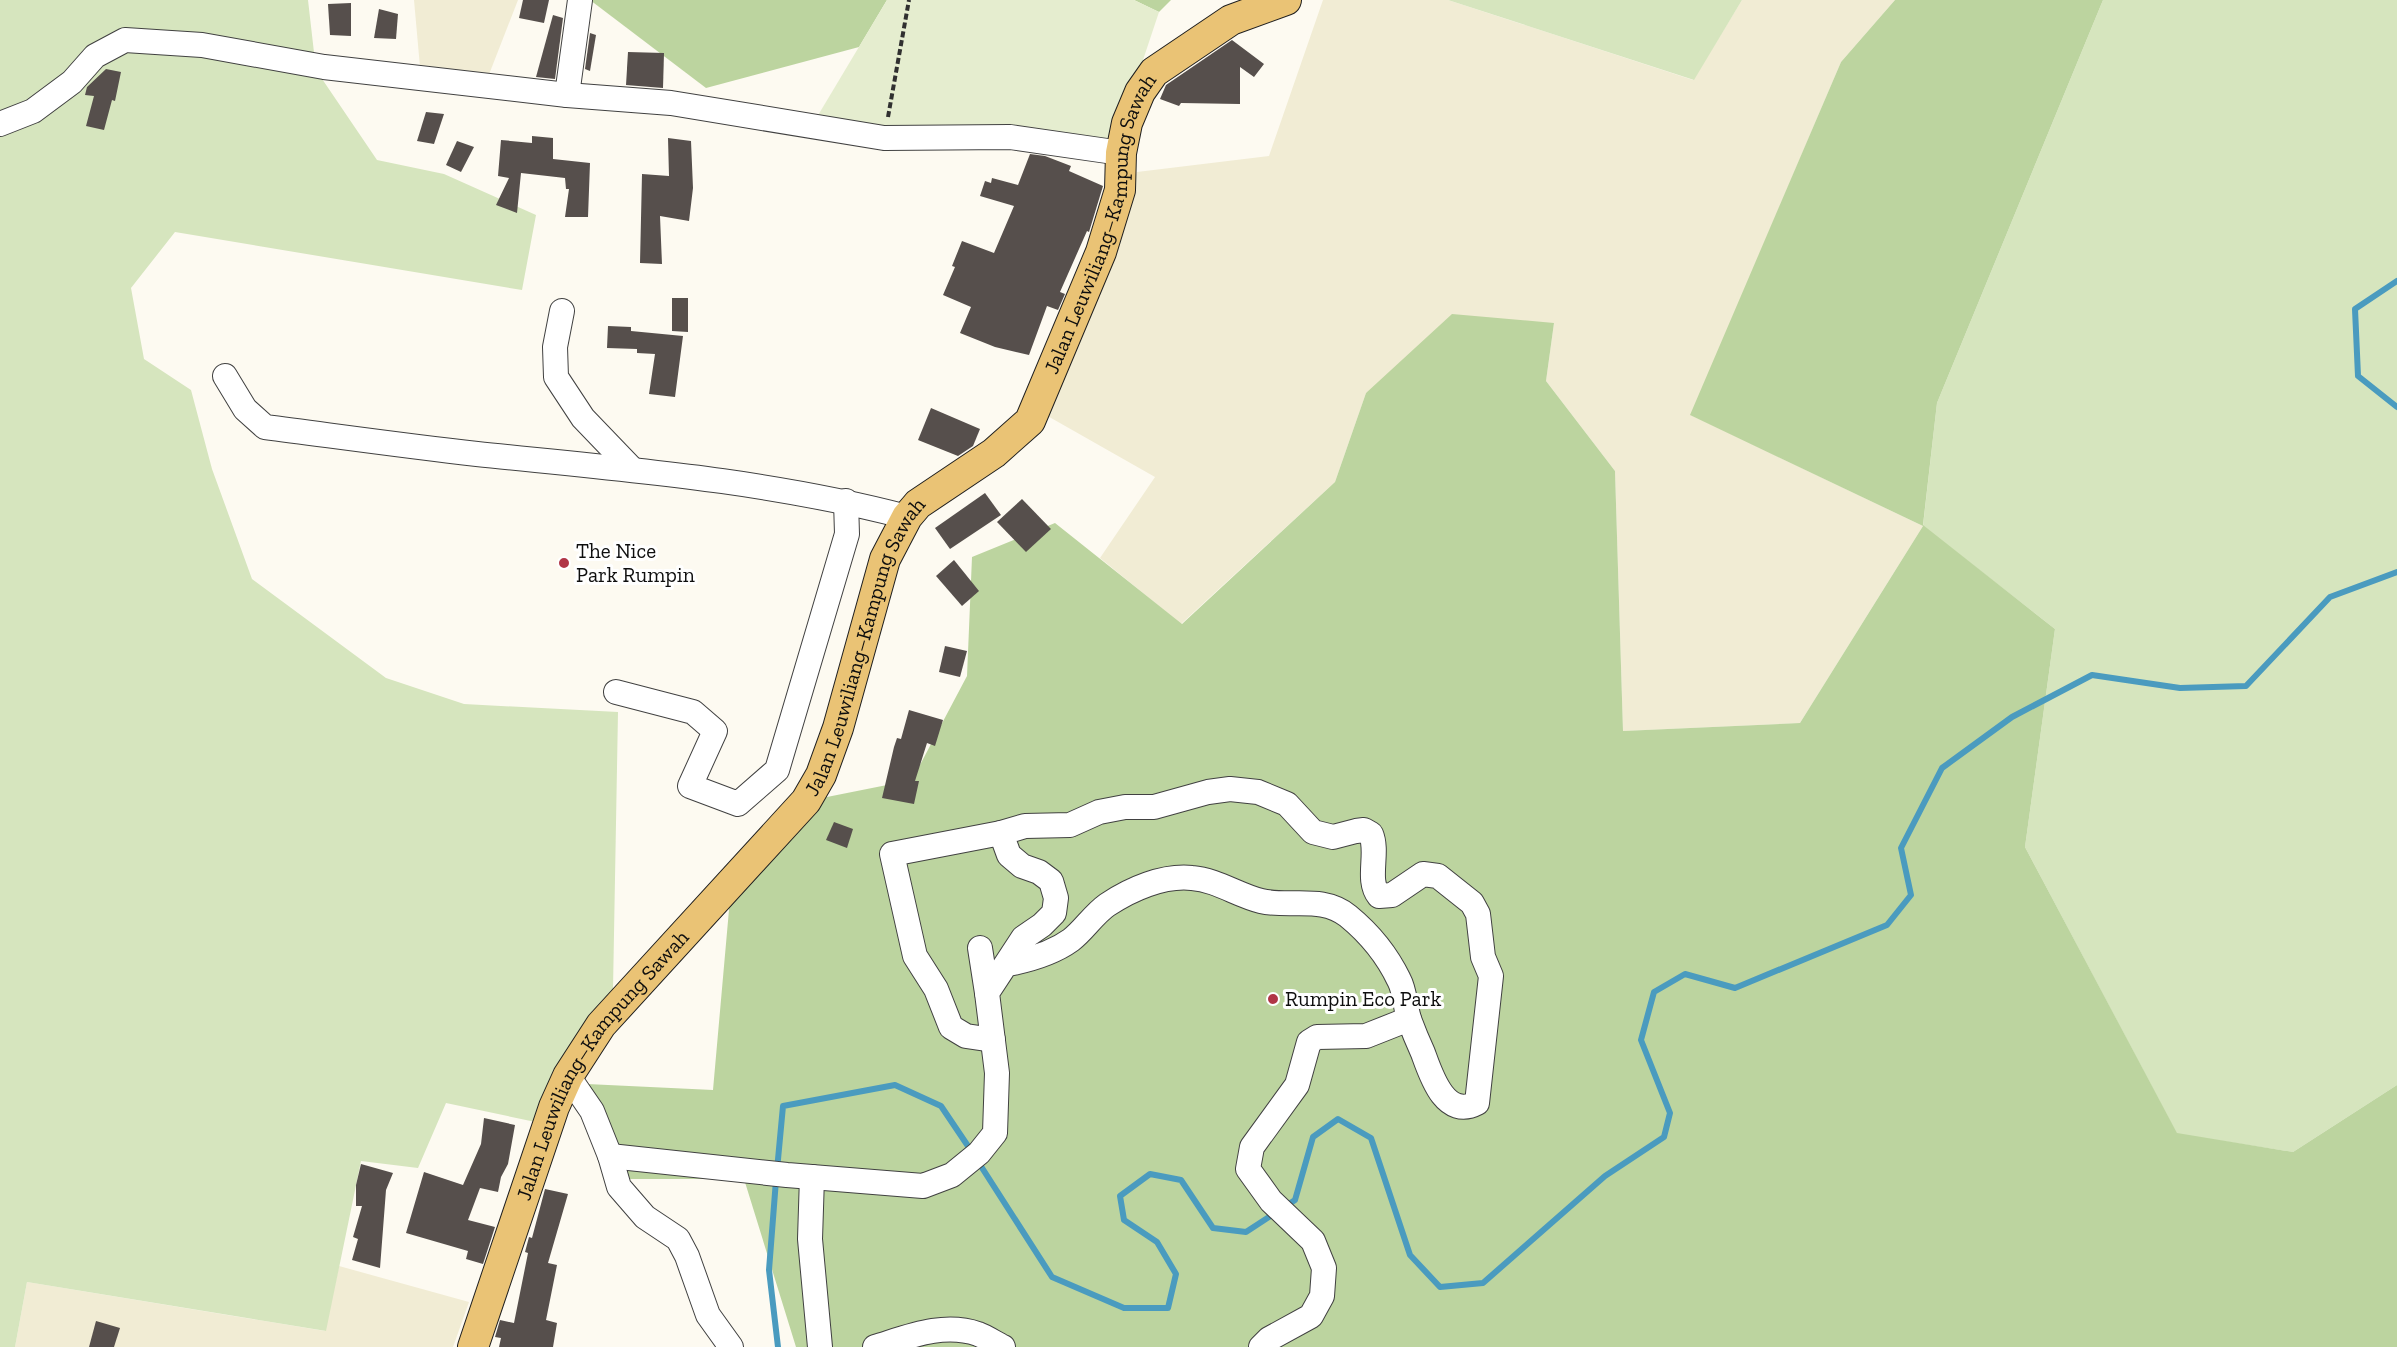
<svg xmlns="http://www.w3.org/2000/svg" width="2397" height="1347" font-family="'Zilla Slab',serif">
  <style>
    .farmland { fill: #f1ecd4 }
    .green { fill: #d6e5be }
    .forest { fill: #bcd49f }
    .pitch { fill: #e5edcf }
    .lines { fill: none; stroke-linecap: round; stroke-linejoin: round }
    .stream { stroke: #4a9bbf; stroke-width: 6 }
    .building { fill: #564f4c }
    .minor-casing { stroke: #414141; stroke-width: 26 }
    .major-casing { stroke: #1f1f1f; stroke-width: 32 }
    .path { stroke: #303030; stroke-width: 4; stroke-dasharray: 6 3; stroke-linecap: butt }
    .minor { stroke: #fff; stroke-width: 24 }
    .major { stroke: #eac375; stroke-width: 30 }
    .poi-dot { fill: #b03546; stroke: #fff; stroke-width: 2 }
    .labels { text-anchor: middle; stroke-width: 6; stroke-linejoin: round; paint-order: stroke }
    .street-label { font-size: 21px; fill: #0e0e0e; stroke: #fff }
    .poi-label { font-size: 21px; fill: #0e0e0e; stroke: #fff; text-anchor: start }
  </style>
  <rect width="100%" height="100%" fill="#fdfaf1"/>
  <g class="farmland">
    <path d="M414,0H518L488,77L420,67Z"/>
    <path d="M1323,0H1448L1693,80L1742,0H1895L1841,62L1691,415L1923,526L1800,723L1623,731L1615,471L1546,381L1554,323L1366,393L1335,482L1181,624L1100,558L1155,477L1037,410L1137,172L1269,156Z"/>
    <path d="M339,1266L469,1302L453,1347H15L27,1282L325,1331Z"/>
  </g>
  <g class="green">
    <path d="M0,0H308L316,70L377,160L444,174L536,215L522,290L175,232L131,288L144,359L191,390L212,469L252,579L386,678L464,704L618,712L613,990L545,1124L446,1103L418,1168L361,1161L326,1331L27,1282L15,1347H0Z"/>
    <path d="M1448,0H1742L1694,80Z"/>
    <path d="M2103,0H2397V1085L2293,1152L2177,1134L2025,847L2055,629L1923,526L1937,403Z"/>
  </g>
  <g class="forest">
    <path d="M590,0H887L859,47L706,88Z"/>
    <path d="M1134,0H1171L1159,12Z"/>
    <path d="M1895,0H2103L1937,403L1923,525L2055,629L2025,847L2177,1133L2293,1152L2397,1085V1347H796L744,1179H616L566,1083L713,1090L732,876L812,800L912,780L967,676L972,557L1055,523L1182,624L1335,482L1366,393L1452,314L1554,323L1546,381L1615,471L1623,731L1800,723L1923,526L1690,415L1841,62Z"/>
  </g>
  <path class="pitch" d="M887,0H1134L1159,12L1111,156L814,122Z"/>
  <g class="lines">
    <g class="stream">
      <path d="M2397,281L2355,309L2358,376L2397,407"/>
      <path d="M977,1160L1052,1277L1124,1308H1168L1176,1274L1157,1242L1124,1220L1120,1196L1150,1174L1181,1180L1213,1228L1246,1232L1275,1213"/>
      <path d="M777,1170L783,1106L895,1085L941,1106L972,1152"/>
      <path d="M776,1180L769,1270L778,1347"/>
      <path d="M1286,1206L1295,1200L1313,1137L1338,1119L1371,1138L1410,1255L1440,1287L1483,1283L1605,1176L1664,1137L1670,1113L1641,1040L1654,992L1685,974L1735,988L1887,925L1911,895L1901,848L1942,768L2012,717L2092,675L2180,688L2246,686L2330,597L2397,572"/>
    </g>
  </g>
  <g class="building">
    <path d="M523,0H549L544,23L519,18Z"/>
    <path d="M351,3V36L330,35L328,4Z"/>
    <path d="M379,9L398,14L396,39L374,38Z"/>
    <path d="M553,15L563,18L555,79L536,77Z"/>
    <path d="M590,33L596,35L590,71L585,69Z"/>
    <path d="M1232,40L1264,64L1254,77L1240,67V104L1181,103L1179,106L1160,99L1166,85Z"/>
    <path d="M628,52L664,53L663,88L626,85Z"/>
    <path d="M106,69L121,72L115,101L112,100L104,130L86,126L94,96L85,95L87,87Z"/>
    <path d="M426,112L444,114L434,144L417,141Z"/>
    <path d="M532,136L553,138V159L590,163L588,217H565L569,189H566L565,178L521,173L517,213L496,205L509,178L498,176L501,140L532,143Z"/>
    <path d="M668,138L691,141L693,188L689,221L660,216L662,264L640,263L642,174L669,176Z"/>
    <path d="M457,141L474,147L461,172L446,165Z"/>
    <path d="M1030,154L1045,156L1071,166L1069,171L1103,186L1089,232L1087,231L1060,292L1065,294L1058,310L1047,306L1029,355L995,347L960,333L971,307L943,295L955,267L952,266L962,241L994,253L1014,206L980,196L985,181L991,183L992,178L1018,185Z"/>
    <path d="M672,298H688V332L672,331Z"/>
    <path d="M608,326L631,327V331L683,336L675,397L649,394L655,354L637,353V349L607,348Z"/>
    <path d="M931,408L980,429L973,446L958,456L918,440Z"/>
    <path d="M985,493L1001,515L950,549L935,528Z"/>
    <path d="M1022,499L1051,529L1026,552L997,522Z"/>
    <path d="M954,560L979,591L962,606L936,576Z"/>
    <path d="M945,646L967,651L960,677L939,672Z"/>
    <path d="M909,710L943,720L935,746L927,743L915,781H919L914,804L882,798L894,747L897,738L901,739Z"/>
    <path d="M834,822L853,829L847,848L826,840Z"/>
    <path d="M484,1118L515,1125L508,1164L501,1177L498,1192L480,1188L468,1220L495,1227L483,1264L466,1259L468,1251L406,1233L424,1172L463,1185L481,1144Z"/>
    <path d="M361,1164L393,1173L386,1190L380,1268L352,1260L358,1239L353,1237L362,1206H356V1185Z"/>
    <path d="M545,1189L568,1194L548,1263L557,1265L546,1320L557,1323L553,1347H499L501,1338L495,1337L500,1320L514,1323L528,1253L525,1252L529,1237L532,1238Z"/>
    <path d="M96,1321L120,1328L114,1347H89Z"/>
  </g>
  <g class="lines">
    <defs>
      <g id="minor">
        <path d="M567,95L580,0"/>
        <path d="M0,124L33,111L72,82L95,56L125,40L202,45L324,67L567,95L671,103L884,138L1010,137L1121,153"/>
        <path d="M562,311L555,347L556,377L583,418L632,469"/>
        <path d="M225,376L245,409L265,427C335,436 406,446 477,454C621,469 767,480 907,517"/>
        <path d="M616,692L693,712L715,731L690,786L738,804L777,770L847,534L846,501"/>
        <path d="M980,948L987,993"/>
        <path d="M993,1040L966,1036L951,1027L936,989L915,956L892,854L1001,833"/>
        <path d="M568,1076L592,1111L610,1156L619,1187L645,1217L678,1239L687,1256L708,1315L731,1347"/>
        <path d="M610,1156L787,1175L923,1186L952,1175L979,1153L995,1133L997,1073L987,993L1023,938L1042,925L1054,913L1056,898L1051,881L1039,872L1022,866L1009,855L1001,833L1025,826L1070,825L1099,812L1125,807H1154L1208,792L1230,789L1258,792L1287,804L1313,832L1333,837L1356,831L1364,830L1371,834C1379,853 1366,880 1379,896L1392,895L1423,874L1438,876L1472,903L1478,914L1483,957L1491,976L1477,1103C1445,1120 1431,1075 1423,1053C1418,1042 1413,1030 1409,1019C1405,1006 1405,991 1399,980C1387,955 1370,934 1348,916C1322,895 1291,908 1261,901C1237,895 1217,880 1192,878C1163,875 1131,889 1107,905C1093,915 1084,930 1071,940C1053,953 1029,960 1008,964"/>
        <path d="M812,1177L810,1239L820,1347"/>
        <path d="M875,1347C908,1337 943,1322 978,1334C986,1337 995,1343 1003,1347"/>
        <path d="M1261,1347L1269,1339L1311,1316L1322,1296L1324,1268L1313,1241L1271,1201L1248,1169L1252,1147L1297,1085L1309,1042L1317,1037L1366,1036L1409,1019"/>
      </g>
      <g id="major">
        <path id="s1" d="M473,1347L554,1107L568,1076L601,1025L806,801L821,775L838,728L885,559L907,517L918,504L994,453L1030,421L1101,252L1120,190L1121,153L1127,123L1140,92L1154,72L1231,20L1286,0"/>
      </g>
    </defs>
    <use href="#minor" class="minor-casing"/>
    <use href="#major" class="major-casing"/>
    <path class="path" d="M888,117L909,0"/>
    <use href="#minor" class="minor"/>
    <use href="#major" class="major"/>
  </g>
  <g class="poi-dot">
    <circle cx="564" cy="563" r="6"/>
    <circle cx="1273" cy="999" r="6"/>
  </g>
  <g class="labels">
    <g class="street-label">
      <text dy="7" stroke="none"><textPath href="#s1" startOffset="1322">Jalan Leuwiliang–Kampung Sawah</textPath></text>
      <text dy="7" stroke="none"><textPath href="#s1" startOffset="818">Jalan Leuwiliang–Kampung Sawah</textPath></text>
      <text dy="7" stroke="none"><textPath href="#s1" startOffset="314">Jalan Leuwiliang–Kampung Sawah</textPath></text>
    </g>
    <g class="poi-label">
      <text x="576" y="558">The Nice<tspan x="576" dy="24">Park Rumpin</tspan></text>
      <text x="1285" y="1006">Rumpin Eco Park</text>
    </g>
  </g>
</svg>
